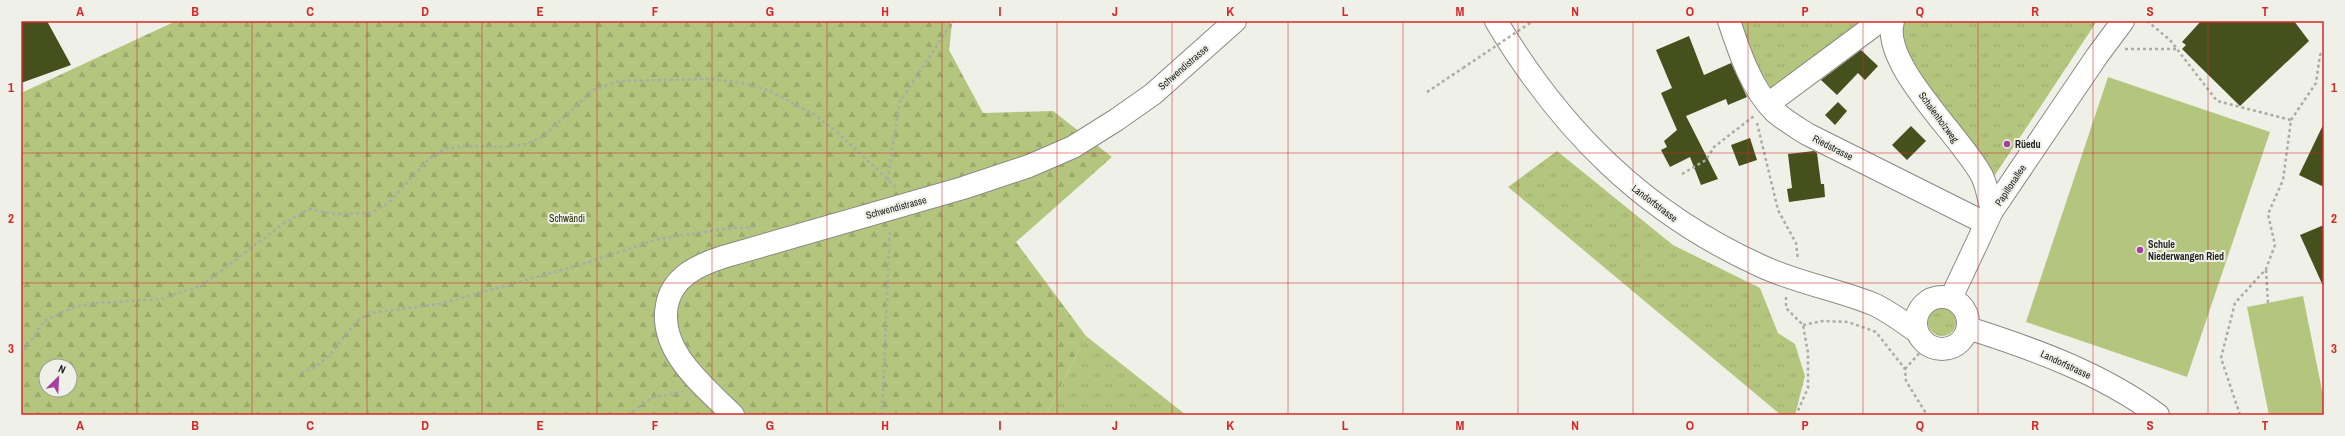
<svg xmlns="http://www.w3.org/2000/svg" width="2345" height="436" font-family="'Archivo Narrow',sans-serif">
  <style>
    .grass { fill: url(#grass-tufts) }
    .forest { fill: url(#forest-firs); fill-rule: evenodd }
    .garden { fill: #b4c67e }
    .building { fill: #45501c }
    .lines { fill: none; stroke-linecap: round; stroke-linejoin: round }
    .minor-casing { stroke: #898b84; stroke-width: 24 }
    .path { stroke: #aaaca5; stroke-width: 2.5; stroke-dasharray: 3 3; stroke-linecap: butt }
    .minor { stroke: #fff; stroke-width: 22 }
    .path-bridge { stroke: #aaaca5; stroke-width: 2.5; stroke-dasharray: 3 3; stroke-linecap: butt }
    .grid { fill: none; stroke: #d62828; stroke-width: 1; stroke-opacity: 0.55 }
    .poi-dot { fill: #a840a2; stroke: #eff1e9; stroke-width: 1.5 }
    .labels { text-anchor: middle; stroke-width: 4; stroke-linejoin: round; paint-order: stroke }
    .street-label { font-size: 10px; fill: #232421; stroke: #eff1e9 }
    .poi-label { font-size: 10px; font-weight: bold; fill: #232421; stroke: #eff1e9; text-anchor: start }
    .park-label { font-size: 10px; fill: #272f05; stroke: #eff1e9 }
    .neatline { fill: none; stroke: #d62828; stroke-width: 1.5 }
    .grid-label { font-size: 13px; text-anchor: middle; font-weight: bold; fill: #d62828 }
  </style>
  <defs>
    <pattern id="grass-tufts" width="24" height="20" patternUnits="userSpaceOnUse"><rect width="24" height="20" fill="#b4c67e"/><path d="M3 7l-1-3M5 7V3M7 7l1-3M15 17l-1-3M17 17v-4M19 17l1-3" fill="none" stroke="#9aaa6d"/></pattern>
    <pattern id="forest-firs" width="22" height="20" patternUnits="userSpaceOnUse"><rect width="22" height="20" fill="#b4c67e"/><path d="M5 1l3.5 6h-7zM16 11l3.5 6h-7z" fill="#9aaa6d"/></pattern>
  </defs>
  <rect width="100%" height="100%" fill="#eff1e9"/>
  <g class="grass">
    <path d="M1737,21H1869L1773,91L1761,74Z"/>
    <path d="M1903,21H2097L1993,178L1903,50Z"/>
    <path d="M1557,151L1673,245L1760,288L1778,333L1795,344L1805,376L1795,415H1781L1508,187Z"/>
    <circle cx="1942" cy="322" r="14"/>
    <path d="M1086,336L1186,415H1046Z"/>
  </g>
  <path class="forest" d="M176,21H946L952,24L949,50L983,113L1053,111L1112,157L1016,242L1086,336L1046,415H21V93ZM46,366H70V390H46Z"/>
  <g class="garden">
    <path d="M2108,77L2270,132L2187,377L2026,322Z"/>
    <path d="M2303,296L2324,400V415H2269L2247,307Z"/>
  </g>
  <g class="building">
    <path d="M21,21H47L71,65L21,83Z"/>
    <path d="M2201,21H2294L2309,41L2240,106L2182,49L2186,45L2182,42Z"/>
    <path d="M1689,36L1704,75L1731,63L1747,97L1728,105L1726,99L1686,116L1718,179L1701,185L1690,157L1670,167L1661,150L1667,147L1664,141L1677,130L1661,93L1672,88L1656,50Z"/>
    <path d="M1861,50L1878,66L1865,80L1858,73L1837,95L1821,80Z"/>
    <path d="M1838,102L1847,111L1835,125L1825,115Z"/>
    <path d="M2324,123V187L2299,175Z"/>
    <path d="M1911,126L1926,141L1907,160L1892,145Z"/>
    <path d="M1750,138L1757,160L1739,166L1731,145Z"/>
    <path d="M1814,151L1817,153L1821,184H1824L1825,197L1789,202L1787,189L1792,188L1788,154Z"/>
    <path d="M2324,225V288L2300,235Z"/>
  </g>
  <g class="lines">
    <defs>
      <g id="minor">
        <path d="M1496,21C1561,130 1644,213 1761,266C1797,283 1836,289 1873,304C1887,310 1903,322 1916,331"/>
        <path d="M1729,21C1739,51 1751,88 1774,111C1784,120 1796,127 1807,134L1985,223"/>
        <path d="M1893,21C1880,64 1962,137 1982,176C1987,186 1989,200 1992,211"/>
        <path d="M1768,104L1880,21"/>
        <circle cx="1942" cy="323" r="26"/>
        <path d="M1951,298L1992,211L2097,56L2123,21"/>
        <path d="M1968,328C2034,349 2101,373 2158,415"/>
        <path d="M733,415C704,386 658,351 667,305C672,277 698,265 723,257L963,188L1029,166L1073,147L1116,120L1153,94L1235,21"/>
      </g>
    </defs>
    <use href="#minor" class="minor-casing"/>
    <g class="path">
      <path d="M2147,21L2170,40L2217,101L2291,120"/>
      <path d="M2125,49H2176"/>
      <path d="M1427,92L1463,68"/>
      <path d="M1757,123L1778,210L1796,243L1798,260"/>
      <path d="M1682,174L1706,160L1714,147L1754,116"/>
      <path d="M888,180L899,103L953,21"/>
      <path d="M2266,270L2268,303"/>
      <path d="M1786,297V308L1803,325L1808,353V388L1796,415"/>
      <path d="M1803,325L1823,321L1848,322L1876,332L1905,369L1906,381L1927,415"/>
      <path d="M21,355L44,321L74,307L98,303L161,299L202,285L283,224L309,209L335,214L370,213L388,203L429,159L445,149L466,146L507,147L526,144L544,136L593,90L619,81L712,79L748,84L770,91L815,115L837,132L897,188"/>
      <path d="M1905,369L1923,349"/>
      <path d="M301,373L315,367L330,355L355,323L369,313L440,304L583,264L658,239L724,229L753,227"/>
      <path d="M628,415L651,398L683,392"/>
      <path d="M882,415L890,228"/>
      <path d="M2240,415L2221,358L2235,303L2266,269L2275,245L2268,214L2283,180L2291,120L2316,83L2320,55L2324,50"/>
    </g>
    <use href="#minor" class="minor"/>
    <path class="path-bridge" d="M1463,68L1533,21"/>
  </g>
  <path class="grid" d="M137,21V415M252,21V415M367,21V415M482,21V415M597,21V415M712,21V415M827,21V415M942,21V415M1057,21V415M1172,21V415M1288,21V415M1403,21V415M1518,21V415M1633,21V415M1748,21V415M1863,21V415M1978,21V415M2093,21V415M2208,21V415M21,153H2324M21,283H2324"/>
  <g class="poi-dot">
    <circle cx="2007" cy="144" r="4"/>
    <circle cx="2140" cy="250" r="4"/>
  </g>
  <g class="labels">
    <g class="street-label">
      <text transform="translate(1183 67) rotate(-41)" y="4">Schwendistrasse</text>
      <text transform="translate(1939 117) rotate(54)" y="4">Schalenholzweg</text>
      <text transform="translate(1833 147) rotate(27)" y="4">Riedstrasse</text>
      <text transform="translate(2010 185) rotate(-56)" y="4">Papillonallee</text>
      <text transform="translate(1655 203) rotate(37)" y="4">Landorfstrasse</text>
      <text transform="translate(896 207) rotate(-15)" y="4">Schwendistrasse</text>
      <text transform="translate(2066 364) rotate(25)" y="4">Landorfstrasse</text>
    </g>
    <g class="poi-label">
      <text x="2015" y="148">Rüedu</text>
      <text x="2148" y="248">Schule<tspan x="2148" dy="12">Niederwangen Ried</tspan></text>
    </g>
    <g class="park-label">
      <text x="567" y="222">Schwändi</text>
    </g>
  </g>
  <rect width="2345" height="436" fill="none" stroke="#eff1e9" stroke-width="44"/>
  <g transform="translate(58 378) rotate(24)"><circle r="19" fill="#eff1e9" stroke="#9d9f99"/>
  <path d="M0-3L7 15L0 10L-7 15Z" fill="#a840a2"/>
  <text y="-6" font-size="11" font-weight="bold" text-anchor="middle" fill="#232421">N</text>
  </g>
  <rect x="22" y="22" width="2301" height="392" class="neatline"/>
  <g class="grid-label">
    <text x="80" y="16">A</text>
    <text x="195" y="16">B</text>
    <text x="310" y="16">C</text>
    <text x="425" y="16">D</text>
    <text x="540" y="16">E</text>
    <text x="655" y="16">F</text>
    <text x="770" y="16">G</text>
    <text x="885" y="16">H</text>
    <text x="1000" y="16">I</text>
    <text x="1115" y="16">J</text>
    <text x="1230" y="16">K</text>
    <text x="1345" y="16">L</text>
    <text x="1460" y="16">M</text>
    <text x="1575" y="16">N</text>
    <text x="1690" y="16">O</text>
    <text x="1805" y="16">P</text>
    <text x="1920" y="16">Q</text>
    <text x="2035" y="16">R</text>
    <text x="2150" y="16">S</text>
    <text x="2265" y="16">T</text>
    <text x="11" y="92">1</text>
    <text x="2334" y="92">1</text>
    <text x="11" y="223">2</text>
    <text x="2334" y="223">2</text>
    <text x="11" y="353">3</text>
    <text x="2334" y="353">3</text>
    <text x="80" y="430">A</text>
    <text x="195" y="430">B</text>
    <text x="310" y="430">C</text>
    <text x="425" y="430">D</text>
    <text x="540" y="430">E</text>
    <text x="655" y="430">F</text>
    <text x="770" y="430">G</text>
    <text x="885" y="430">H</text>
    <text x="1000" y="430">I</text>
    <text x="1115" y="430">J</text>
    <text x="1230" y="430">K</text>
    <text x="1345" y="430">L</text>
    <text x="1460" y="430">M</text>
    <text x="1575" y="430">N</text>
    <text x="1690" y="430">O</text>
    <text x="1805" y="430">P</text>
    <text x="1920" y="430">Q</text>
    <text x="2035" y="430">R</text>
    <text x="2150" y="430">S</text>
    <text x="2265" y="430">T</text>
  </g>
</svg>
